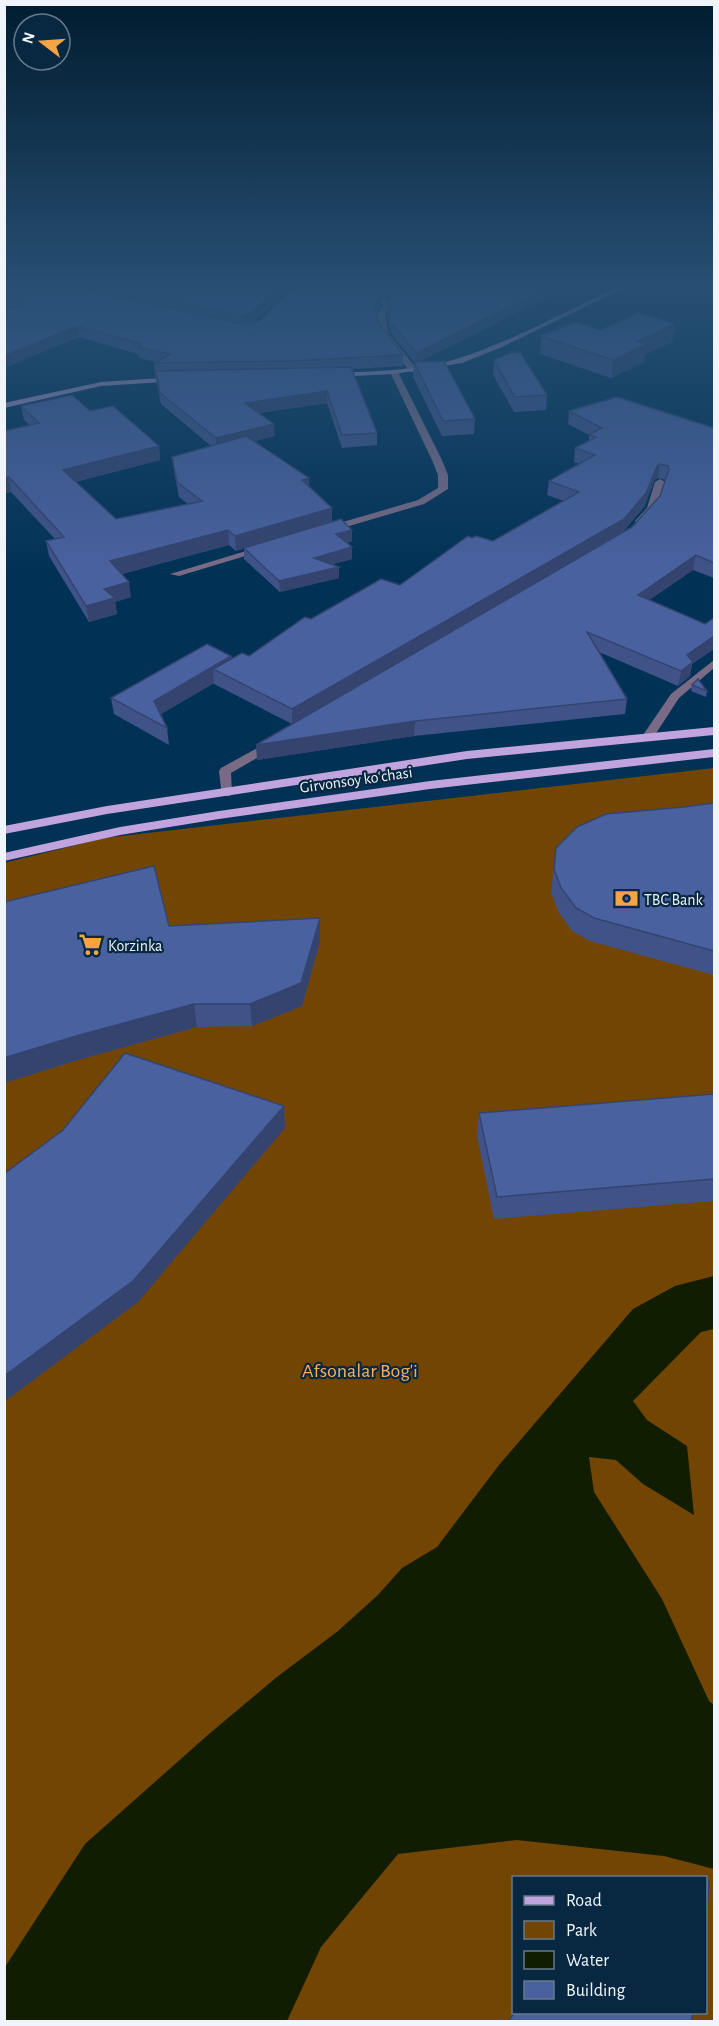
<svg xmlns="http://www.w3.org/2000/svg" width="719" height="2026" font-family="'Alegreya Sans',sans-serif">
  <style>
    .green { fill: #724503; fill-rule: evenodd }
    .water { fill: #101d00 }
    .lines { fill: none; stroke-linecap: round; stroke-linejoin: round }
    .street { fill: #796b86; fill-rule: evenodd }
    .secondary { fill: #a28bb7; fill-rule: evenodd }
    .primary { fill: #c1a4dd; fill-rule: evenodd }
    .wall { fill: #405389; fill-rule: evenodd }
    .shaded-wall { fill: #34446f }
    .building { fill: #4a619f; stroke: #34446f; stroke-width: 1.5 }
    .labels { text-anchor: middle; stroke-width: 4.5; stroke-linejoin: round; paint-order: stroke }
    .street-label { font-size: 16px; fill: #eff5fb; stroke: #082842 }
    .poi-label { font-size: 16px; fill: #eff5fb; stroke: #082842; text-anchor: start }
    .near-park-label { font-size: 20px; fill: #fab05a; stroke: #082842 }
  </style>
  <rect width="100%" height="100%" fill="#013256"/>
  <path class="green" d="M714,768V2021H5L4,863L104,838ZM514,1878H706V2012H514Z"/>
  <path class="water" d="M714,1276V1329L701,1332L633,1401L647,1420L687,1446L694,1515L643,1484L616,1460L589,1457L594,1492L662,1599L709,1701L714,1705V1869L664,1856L517,1840L398,1854L321,1947L287,2021H5V1967L85,1844L209,1734L277,1677L338,1631L378,1595L402,1568L437,1547L499,1465L633,1309L675,1286Z"/>
  <g class="lines">
    <g class="street">
      <path d="M361,292L379,294L392,306L385,314L388,333L416,368V372H410L380,333L377,314L384,306L374,298L358,296Z"/>
      <path d="M394,370L398,372L442,460L448,475V489L424,504L332,531H326V527L418,500L438,488V475L432,460L390,372Z"/>
      <path d="M660,479L665,482L656,509L643,523H637L635,521L647,508L655,482Z"/>
      <path d="M259,547L268,549L179,576L170,574Z"/>
      <path d="M714,660V668L679,698L651,741H643L641,738L671,694Z"/>
      <path d="M272,740L278,744L276,747L231,773L232,793L230,796H222L219,771L221,768Z"/>
    </g>
    <g class="secondary">
      <path d="M615,288H624L502,347L462,363L394,374L335,377L331,375L335,373C374,371 421,371 459,358C513,341 564,312 615,288Z"/>
      <path d="M176,377H179V381L101,386L4,408V403L101,382Z"/>
    </g>
    <g class="primary">
      <path d="M714,727V735L467,759L107,814L4,834V826L107,806L467,751Z"/>
      <path d="M714,749V757L430,789L219,819L120,835L4,861V853L120,827L219,811L430,781Z"/>
    </g>
  </g>
  <g class="wall">
    <path d="M4,288H286V291L254,322L260,321L293,288H566L419,362L475,419L474,434L442,436L413,377L414,362L390,332L387,314V304L389,300L380,295L372,292L381,307L376,312L378,322L403,355V366L352,369L377,433V445L342,448L327,403L259,413L275,436L254,441L310,487L332,522L352,530V541L347,543L352,547V559L333,564L339,567V578L280,592L244,559V548L236,551L229,545L122,574L131,597L115,602L117,614L89,622L49,556L46,541L55,539L11,492L4,493V431L29,425L24,420L21,406L90,411L159,446L160,460L75,482L116,519L188,504L179,497L174,471L172,457L211,446L161,404L155,375L154,363L156,362L139,358L138,354L79,337L4,368V311L11,309L4,307Z"/>
    <path d="M675,324L672,342L645,354L644,362L611,378L540,354L541,336L601,330Z"/>
    <path d="M494,360L547,395L546,410L514,412L493,375Z"/>
    <path d="M569,411L714,428V578L693,570L649,600L705,624L714,618V649L692,664L690,676L678,686L599,652L627,699L625,714L414,736L257,760L292,724L214,684V683L161,714L167,728L169,745L114,714L111,698L231,656L232,659L249,656L311,619L400,585L472,538L493,541L564,501L547,495L549,481L580,464L574,462L575,448L589,441V435L568,424ZM658,478L666,480L660,496L632,527L622,533L644,507L655,479Z"/>
    <path d="M692,685L707,691L706,697L691,691Z"/>
    <path d="M714,803V975L590,941L572,931L558,911L551,892L556,848L684,807Z"/>
    <path d="M4,902L169,926L320,918V941L302,1006L252,1026L197,1027L81,1059L4,1083Z"/>
    <path d="M714,1094V1201L494,1219L477,1136L479,1113Z"/>
  </g>
  <g class="shaded-wall">
    <path d="M278,288H286V291L252,324L243,327L242,316Z"/>
    <path d="M546,288H566L415,364L416,353Z"/>
    <path d="M381,296V307L375,314V304Z"/>
    <path d="M675,324L672,342L645,354L644,362L611,378L613,360L637,341Z"/>
    <path d="M77,326L79,337L4,368V356Z"/>
    <path d="M327,391V403L246,415L245,403Z"/>
    <path d="M274,424L275,436L217,451L216,438Z"/>
    <path d="M159,446L160,460L65,484L63,470Z"/>
    <path d="M660,464L658,478L655,479L644,507L622,533L292,724V709Z"/>
    <path d="M9,477L11,492L4,493V478Z"/>
    <path d="M309,478L310,493L302,480Z"/>
    <path d="M332,508V523L236,551L235,536Z"/>
    <path d="M228,530L229,545L112,576L110,561Z"/>
    <path d="M352,530V541L337,545L336,534Z"/>
    <path d="M352,547V559L314,569V558Z"/>
    <path d="M696,555L693,570L636,609L638,595Z"/>
    <path d="M339,567V578L280,592L279,581Z"/>
    <path d="M129,582L131,597L115,602L117,614L89,622L86,606L104,589Z"/>
    <path d="M714,636V649L692,664L690,676L678,686L681,671L687,655Z"/>
    <path d="M231,656L233,672L213,669L214,683L156,717L154,701Z"/>
    <path d="M415,721L414,736L257,760L256,745Z"/>
    <path d="M320,918V941L302,1006L252,1026L250,1004Z"/>
    <path d="M194,1004L197,1027L81,1059L4,1083V1058L76,1036Z"/>
    <path d="M284,1106L285,1128L138,1302L4,1402V1376Z"/>
  </g>
  <g class="building">
    <path d="M4,288H78L242,324L260,321L293,288H360L381,296L375,304L378,322L403,355L291,361L154,363L170,354L138,347L142,344L77,326L4,356V311L27,303L4,297Z"/>
    <path d="M112,288H278L251,313L242,316Z"/>
    <path d="M386,288H546L416,353L390,321L387,304L393,294L392,291Z"/>
    <path d="M638,313L675,324L637,341L647,344L613,360L541,336L575,322L601,330Z"/>
    <path d="M512,352H520L547,395L515,397L494,360Z"/>
    <path d="M444,361L475,419L443,421L414,362Z"/>
    <path d="M351,367L377,433L342,435L327,391L245,403L274,424L216,438L160,393L156,371Z"/>
    <path d="M72,395L90,411L113,406L159,446L63,470L116,519L202,501L177,482L172,457L246,436L309,478L302,480L332,508L235,536L228,530L110,561L129,582L104,589L115,598L86,606L46,541L64,537L9,477L4,478V431L39,423L21,406Z"/>
    <path d="M617,397L714,428V563L696,555L638,595L705,624L714,618V636L687,655L693,662L681,671L587,632L627,699L415,721L256,745L632,527L660,496L669,469L668,466L660,464L657,466L646,493L624,519L292,709L213,669L242,653L249,656L305,617L311,619L381,579L400,585L468,536L472,538L476,536L493,541L579,492L549,481L595,455L575,448L596,437L589,434L602,428L569,411Z"/>
    <path d="M341,519L352,530L336,534L352,547L314,558L339,567L279,581L244,548Z"/>
    <path d="M207,644L231,656L154,701L167,728L111,698Z"/>
    <path d="M698,679L707,691L692,685Z"/>
    <path d="M714,803V951L594,918L576,908L561,888L554,869L556,848L577,827L606,814L684,807Z"/>
    <path d="M154,866L169,926L320,918L301,983L250,1004H194L76,1036L4,1058V902Z"/>
    <path d="M125,1053L284,1106L133,1281L4,1376V1174L63,1130Z"/>
    <path d="M714,1094V1179L497,1197L479,1113Z"/>
    <path d="M709,1881L705,1942V1882Z"/>
    <path d="M514,2013H693L691,2022H508Z"/>
  </g>
  <linearGradient id="sky" x2="0" y2="1"><stop stop-color="#011c2f"/><stop offset="0.5" stop-color="#274f73"/><stop offset="1" stop-color="#274f73" stop-opacity="0"/></linearGradient>
  <rect width="719" height="571" fill="url(#sky)"/>
  <defs>
    <symbol id="bank-bare" viewBox="-9 -9 18 18"><path d="M-6-4H6V4H-6ZM0-2.3a2.3 2.3 0 1 0 0 4.6a2.3 2.3 0 1 0 0-4.6Z" fill="#f4a443" stroke="#082842" stroke-width="2.5" paint-order="stroke"/></symbol>
    <symbol id="supermarket-bare" viewBox="-9 -9 18 18"><path d="M-6-5.5h2.5l.6 2H6L4.5 2H-2.5L-4.4-4H-6ZM-1.5 3.2a1.3 1.3 0 1 0 .1 0ZM3 3.2a1.3 1.3 0 1 0 .1 0Z" fill="#f4a443" stroke="#082842" stroke-width="2.5" paint-order="stroke"/></symbol>
  </defs>
  <g fill-rule="evenodd">
    <use href="#bank-bare" x="610" y="882" width="33" height="33"/>
    <use href="#supermarket-bare" x="74" y="928" width="33" height="33"/>
  </g>
  <g class="labels">
    <g class="street-label">
      <text transform="translate(356 779) rotate(-8)" y="6">Girvonsoy koʻchasi</text>
    </g>
    <g class="poi-label">
      <text x="644" y="905">TBC Bank</text>
      <text x="108" y="951">Korzinka</text>
    </g>
    <g class="near-park-label">
      <text x="360" y="1377">Afsonalar Bog'i</text>
    </g>
  </g>
  <rect width="719" height="2026" fill="none" stroke="#eff5fb" stroke-width="12"/>
  <rect x="512" y="1876" width="195" height="138" fill="#082842" stroke="#647a8c" stroke-width="1.5"/>
  <rect x="524" y="1896" width="30" height="9" fill="#c1a4dd" stroke="#647a8c" stroke-width="1.5"/>
  <text x="566" y="1906" font-size="18" fill="#eff5fb">Road</text>
  <rect x="524" y="1921" width="30" height="18" fill="#724503" stroke="#647a8c" stroke-width="1.5"/>
  <text x="566" y="1936" font-size="18" fill="#eff5fb">Park</text>
  <rect x="524" y="1951" width="30" height="18" fill="#101d00" stroke="#647a8c" stroke-width="1.5"/>
  <text x="566" y="1966" font-size="18" fill="#eff5fb">Water</text>
  <rect x="524" y="1981" width="30" height="18" fill="#4a619f" stroke="#647a8c" stroke-width="1.5"/>
  <text x="566" y="1996" font-size="18" fill="#eff5fb">Building</text>
  <g transform="translate(42 42) rotate(287)"><circle r="28" fill="#082842" stroke="#647a8c" stroke-width="1.5"/>
  <path d="M0-4.5L10 22L0 15L-10 22Z" fill="#f4a443"/>
  <text y="-9" font-size="16" font-weight="bold" text-anchor="middle" fill="#eff5fb">N</text>
  </g>
</svg>
